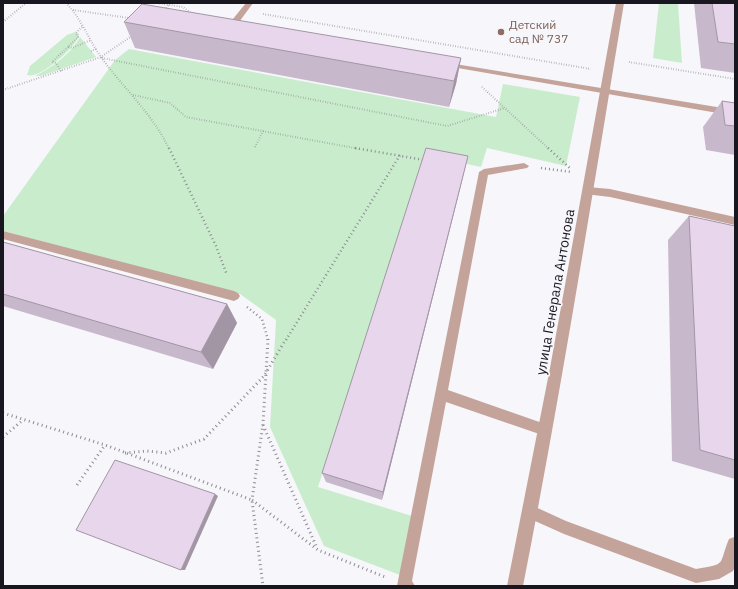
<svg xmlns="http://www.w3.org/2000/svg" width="738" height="589" font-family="'IBM Plex Sans',sans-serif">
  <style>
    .green { fill: #c9edcc }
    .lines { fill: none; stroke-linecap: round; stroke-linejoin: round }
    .path-far2 { stroke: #8e8c93; stroke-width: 2; stroke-dasharray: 0.5 2; stroke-linecap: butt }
    .path-far1 { stroke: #8e8c93; stroke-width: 2.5; stroke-dasharray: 1 3; stroke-linecap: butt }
    .path { stroke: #8e8c93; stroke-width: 3; stroke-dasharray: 1 3.5; stroke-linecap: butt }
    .lane { fill: #c4a49a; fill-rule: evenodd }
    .street { fill: #c4a49a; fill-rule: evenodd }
    .wall { fill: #c8b8cb }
    .shaded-wall { fill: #a296a5 }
    .building { fill: #e8d6ec; stroke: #a296a5 }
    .education-dot { fill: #8d6e63; stroke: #f7f6fb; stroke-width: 1.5 }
    .labels { text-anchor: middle; stroke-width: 3.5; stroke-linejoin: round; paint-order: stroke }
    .far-education-label { font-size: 12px; fill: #785e54; stroke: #f7f6fb; text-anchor: start }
    .street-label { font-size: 14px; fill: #18161f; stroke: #f7f6fb }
  </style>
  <rect width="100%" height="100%" fill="#f7f6fb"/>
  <g class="green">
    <path d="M659,3H678L682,63L653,58Z"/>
    <path d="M75,32L79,34C79,45 44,74 33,75C31,76 29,75 27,75L30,66L67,35Z"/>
    <path d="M80,37L96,57L41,76H35C52,67 71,54 80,37Z"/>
    <path d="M129,49L496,117L503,84L580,97L566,166L487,148L481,167L425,155L318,487L412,516L400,575L324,546L270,427L276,320L240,294L3,231V216L115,60Z"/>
  </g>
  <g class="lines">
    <g class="path-far2">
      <path d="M66,3C81,18 89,40 101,57C123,88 153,114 169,149"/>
      <path d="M157,3L183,7L192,14"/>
      <path d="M73,10L129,18"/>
      <path d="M165,10L170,3"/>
      <path d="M263,14L591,69"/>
      <path d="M3,22L26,3"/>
      <path d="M82,27L76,33L78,37L68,47L72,48L91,40"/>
      <path d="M91,51L96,49"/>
      <path d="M102,58L447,126L505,108"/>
      <path d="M629,62L735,79"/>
      <path d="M61,71L56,63L52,62L68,47"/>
      <path d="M482,87L549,149"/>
      <path d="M3,90L101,57L133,35"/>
      <path d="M133,95L170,103L186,117L360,149"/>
      <path d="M255,147L263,131"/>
    </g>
    <g class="path-far1">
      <path d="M169,148L216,246L227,275"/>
      <path d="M355,148L424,160"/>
      <path d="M548,148L571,169"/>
      <path d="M541,168L572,172"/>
      <path d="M247,307L262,319L268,340"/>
      <path d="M286,340L400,155"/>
    </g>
    <g class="path">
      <path d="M268,339L263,424L252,500L318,550L385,577"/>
      <path d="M3,413L105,445L252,500L263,586"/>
      <path d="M263,425L317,548"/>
      <path d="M3,437L23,420"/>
      <path d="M125,453L147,451L166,453L204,439L264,376L286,339"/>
      <path d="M77,485L105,445"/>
    </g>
    <g class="lane">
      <path d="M246,3H253L234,29H228V25Z"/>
      <path d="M443,62L735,110V116L446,66L442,64Z"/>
      <path d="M524,163L529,166L527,168L488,175L448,390L545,424L550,425L551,430L550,435L545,436L446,402L412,581L415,586H397L479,172L484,169Z"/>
      <path d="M588,187L610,189L735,217V225L610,197L585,194L583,191Z"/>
      <path d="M3,231L234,291L238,293L240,296L238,299L234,301L3,239Z"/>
      <path d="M531,505L566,521L696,569C728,564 718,565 729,539L734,537L735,567L733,571L719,579L696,583L564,534L526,517L524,512L526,507Z"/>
    </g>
    <path class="street" d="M616,3H624C592,198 561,392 523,586H507L550,368Z"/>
  </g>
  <g class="wall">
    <path d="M694,3H735V73L701,68Z"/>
    <path d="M124,22L461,58L456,84L449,107L135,48Z"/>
    <path d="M722,101L735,103V155L706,150L703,127Z"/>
    <path d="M468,156L382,500L326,482L322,473Z"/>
    <path d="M689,216L735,226V479L672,461L668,240Z"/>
    <path d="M3,242L227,304L237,323L213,369L3,306Z"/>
  </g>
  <g class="shaded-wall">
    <path d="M461,58L456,84L449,107L454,81Z"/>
    <path d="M468,156L462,181L382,500L383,492Z"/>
    <path d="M227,304L237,323L213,369L201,352Z"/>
    <path d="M215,494L218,496L185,570H181Z"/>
  </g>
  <g class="building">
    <path d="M712,3H735V44L718,42Z"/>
    <path d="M142,4L461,58L454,81L124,22Z"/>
    <path d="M722,101L735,103V126L725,125Z"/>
    <path d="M426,148L468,156L383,492L322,473Z"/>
    <path d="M689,216L735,226V460L700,450Z"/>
    <path d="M3,242L227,304L201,352L3,294Z"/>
    <path d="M115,460L215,494L181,570L76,530Z"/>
  </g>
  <circle class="education-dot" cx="501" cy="32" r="4"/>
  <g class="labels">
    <g class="far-education-label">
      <text x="509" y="29">Детский<tspan x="509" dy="14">сад № 737</tspan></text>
    </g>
    <g class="street-label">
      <text transform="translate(555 292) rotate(-80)" y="5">улица Генерала Антонова</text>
    </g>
  </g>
  <rect width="738" height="589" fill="none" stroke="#18161f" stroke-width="8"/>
</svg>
